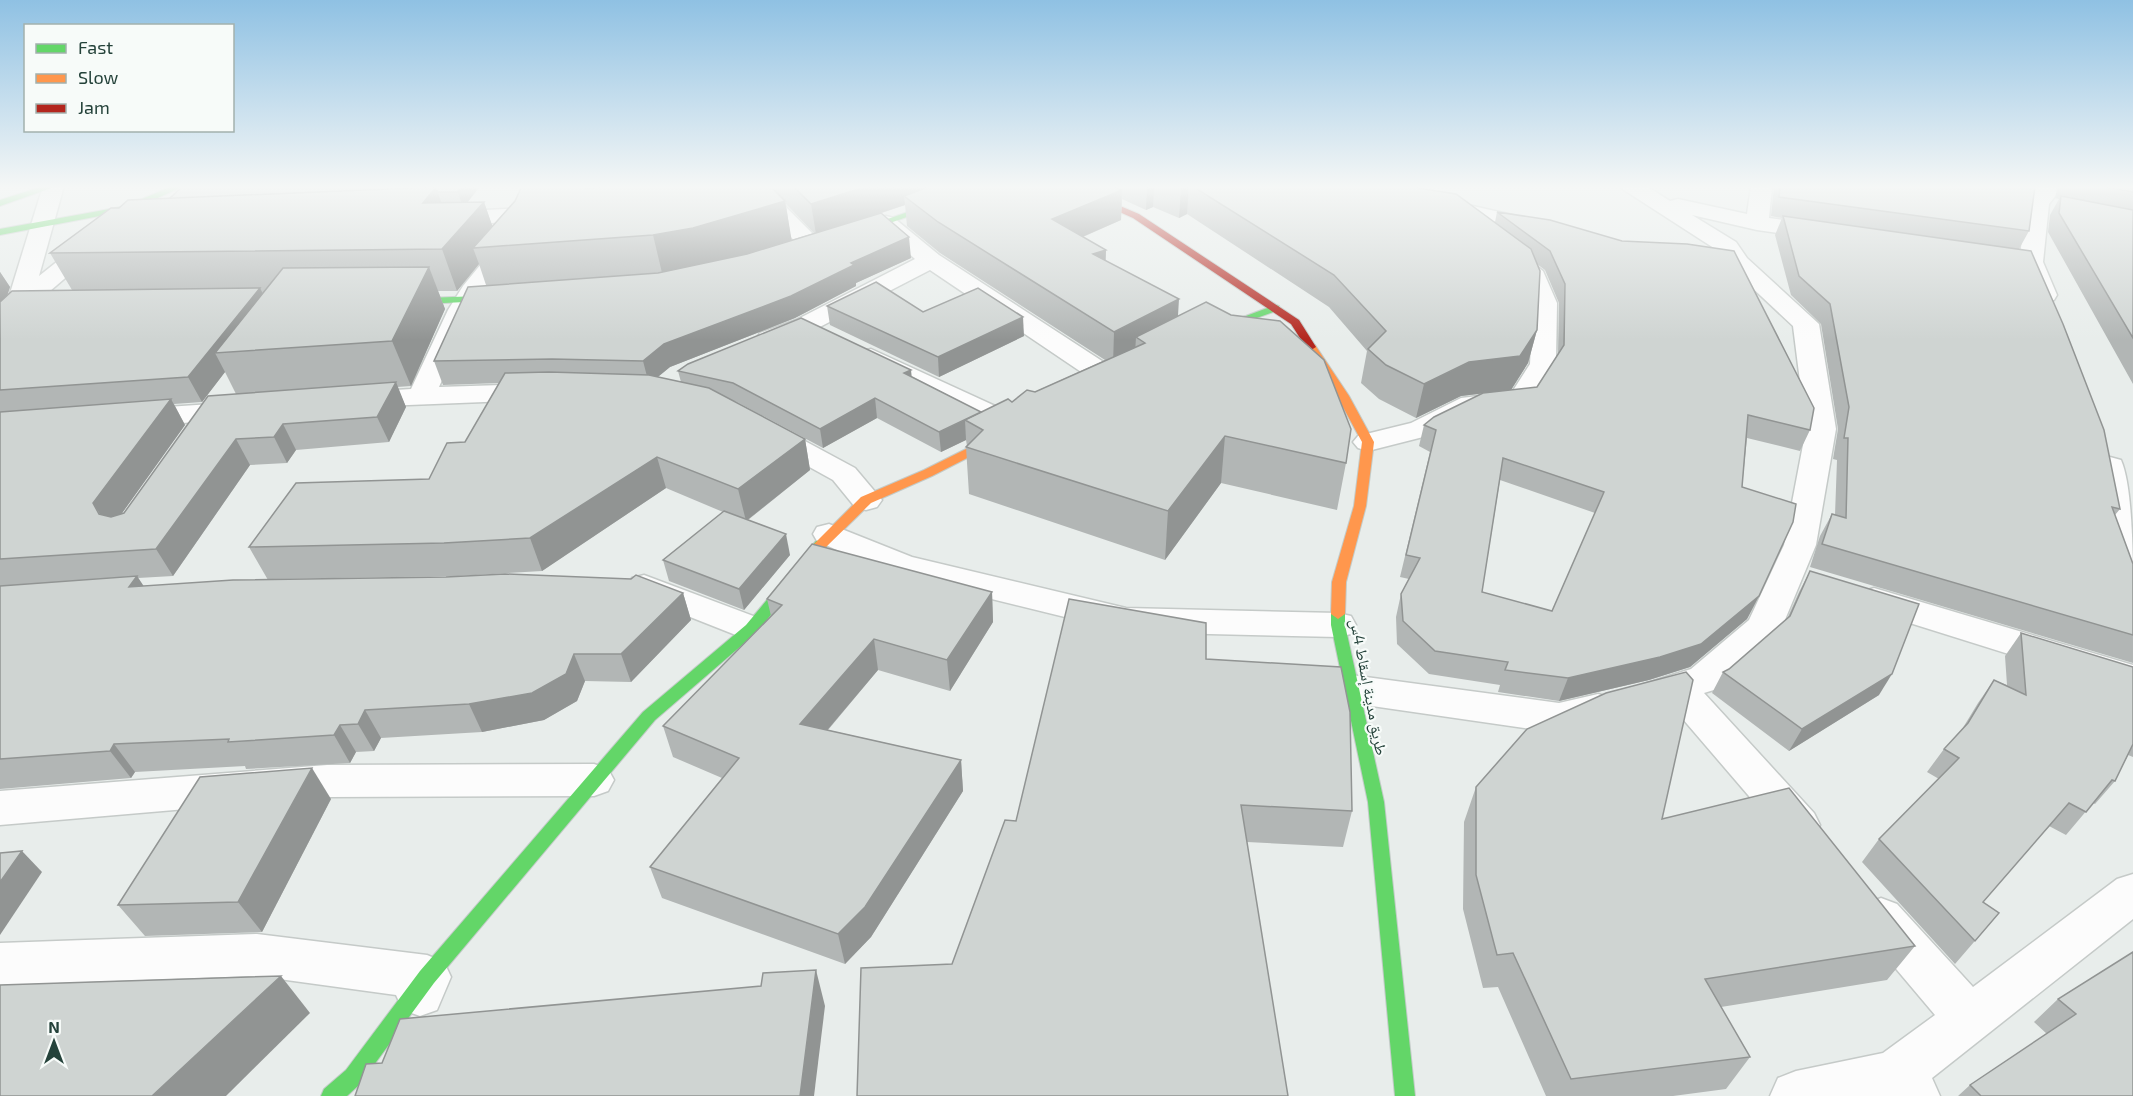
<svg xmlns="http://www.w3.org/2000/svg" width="2133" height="1096" font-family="'Exo 2','Noto Naskh Arabic',sans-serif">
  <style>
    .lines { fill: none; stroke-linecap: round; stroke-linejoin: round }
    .street-casing { stroke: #c5cac8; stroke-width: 3 }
    .fast-casing { stroke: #c3cbc8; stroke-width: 2 }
    .slow-casing { stroke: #c3cbc8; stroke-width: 2 }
    .jam-casing { stroke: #c3cbc8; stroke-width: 2 }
    .street { fill: #fcfcfc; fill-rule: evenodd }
    .fast { fill: #63d668; fill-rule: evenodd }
    .slow { fill: #ff974d; fill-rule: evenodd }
    .jam { fill: #b3261e; fill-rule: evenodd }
    .wall { fill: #b2b6b5; fill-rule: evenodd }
    .shaded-wall { fill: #919493 }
    .building { fill: #cfd4d2; stroke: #919493; stroke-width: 1.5; fill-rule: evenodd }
    .labels { text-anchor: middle; stroke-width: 4.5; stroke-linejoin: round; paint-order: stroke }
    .street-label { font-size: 16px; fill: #24423a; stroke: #f7fbf9 }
  </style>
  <rect width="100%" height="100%" fill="#e8edeb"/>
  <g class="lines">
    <defs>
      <g id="street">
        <path d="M43,186H64L39,276L88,237L96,235L104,237L107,242L28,310L9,329L0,332V310L7,303Z"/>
        <path d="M743,186H765L820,241L824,246L820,251L812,253L804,251Z"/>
        <path d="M1621,186H1646L1670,201L1678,199L1747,214L1751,186H1772L1769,218L1822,225L1830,227L1833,232L1830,237L1822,239L1757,230L1692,215L1736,242L1747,258L1819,324L1836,429L1816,545L1782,627L1777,636L1717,689L1704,693L1814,813L1820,825L1814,837L1799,842L1784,837L1670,704L1651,710L1638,706L1632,696L1638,686L1691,669L1749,620L1784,545L1806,429L1793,326L1731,268L1720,252L1624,190Z"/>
        <path d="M2036,186H2057L2056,195L2049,204L2043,262L2057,295L2054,300L2045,302L2036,300L2019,262L2027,204L2035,194Z"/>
        <path d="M1442,199L1548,223L1551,228L1548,233L1540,235L1434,211L1431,206L1434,201Z"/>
        <path d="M546,207L554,209L557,214L554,219L445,226L437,224L434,219L437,214L445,212Z"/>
        <path d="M886,216L894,218L939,255L1122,374L1126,380L1122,386L1112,388L1102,386L930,270L814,330L778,345L769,347L760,345L756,339L760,333L796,320L915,259L875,223L878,218Z"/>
        <path d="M512,234L520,236L523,241L473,310L439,387L537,384L547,386L551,392L547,398L537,400L358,407L348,405L344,399L348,393L411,389L448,310L463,286L504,236Z"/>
        <path d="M1509,250L1517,252L1543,271L1557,303L1556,364L1531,406L1477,412L1431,435L1368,451L1358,448L1353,442L1358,436L1411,423L1461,398L1512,392L1530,364L1533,303L1524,279L1497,257L1501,252Z"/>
        <path d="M871,349L1028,421L1032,427L1028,433L1018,436L1008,433L862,363L858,357L862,351Z"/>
        <path d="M241,402L251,405L255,411L251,417L137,427L127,424L123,418L127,412L137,409Z"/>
        <path d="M767,423L777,426L855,468L882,500L877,507L866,510L855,507L833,480L757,438L752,432L757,426Z"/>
        <path d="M2110,457L2121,460C2133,487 2133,562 2133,596L2121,593L2116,585L2095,466L2099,460Z"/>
        <path d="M829,524L912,557L1126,608L1338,613L1351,616L1356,625L1351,634L1338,637L1126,632L890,574L817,541L813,534L817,527Z"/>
        <path d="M644,575L764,620L769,629L764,638L751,641L632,594L627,586L632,578Z"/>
        <path d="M1874,588L2133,665V693L1862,608L1857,600L1862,592Z"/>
        <path d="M1351,675L1559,703L1598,694L1612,698L1617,708L1612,718L1559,733L1351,703L1338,699L1332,689L1338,679Z"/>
        <path d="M594,764L608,769L614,780L608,791L594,796L327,797L0,825V791L327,765Z"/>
        <path d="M2133,874V919L1932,1078L1940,1096H1770L1778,1078L1796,1071L1883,1053L1935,1015L1865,932L1858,918L1865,904L1881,898L1897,904L1973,987L2117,879Z"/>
        <path d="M257,934L427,955L444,962L451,977L437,1010L420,1016L403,1010L396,995L257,976L0,985V943Z"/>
      </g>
      <g id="fast">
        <path d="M43,186H57L0,206V200Z"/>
        <path d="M172,186H184L131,210L0,235V229L126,206Z"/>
        <path d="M982,186H995L850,237L842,235Z"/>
        <path d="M506,295L511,298L510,300L399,305L394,302L399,299Z"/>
        <path d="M1275,305L1279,306V310L1212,334H1204L1203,332Z"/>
        <path d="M821,540L826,541L828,544L826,547L756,633L655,720L434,983L360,1084L347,1096H321L324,1089L346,1070L420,971L643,712L746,625L816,541Z"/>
        <path d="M1338,609L1345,614V625L1384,802L1415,1096H1395L1368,802L1331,625V614Z"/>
      </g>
      <g id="slow">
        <path d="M1311,344L1315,345L1349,396L1374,442L1366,506L1346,582L1345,614L1338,619L1331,614L1332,582L1354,506L1362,442L1337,396L1306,347Z"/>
        <path d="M1006,429L1012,433L1010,436L932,476L871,503L826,547H816L814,544L861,497L924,470Z"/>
      </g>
      <path id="jam" d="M1061,186H1073L1139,214L1299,320L1316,347L1311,350L1307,349L1291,324L1133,218Z"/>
    </defs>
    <use href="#street" class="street-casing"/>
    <use href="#fast" class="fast-casing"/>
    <use href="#slow" class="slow-casing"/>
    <use href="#jam" class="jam-casing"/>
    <use href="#street" class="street"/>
    <use href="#fast" class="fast"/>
    <use href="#slow" class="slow"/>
    <use href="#jam" class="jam"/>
  </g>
  <g class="wall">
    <path d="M183,186H480L468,202H484L492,226L515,201L522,186H1422V189L1495,222L1497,212L1810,430L1800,451L1747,438L1742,487L1759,596L1747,619L1690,667L1649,680L1559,701L1498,692L1500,685L1429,674L1397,644L1396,617L1401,594L1409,579L1400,577L1430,452L1419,446L1424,425L1537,387L1558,354L1559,303L1545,270L1537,264V330L1528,363L1511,390L1461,396L1416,418L1379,399L1361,383L1367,351L1329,307L1187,214L1179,218L1153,207L1146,210L1122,199L1121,220L1083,237L1106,250L1105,260L1178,316L1346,463L1337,510L1221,483L1165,560L969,494L966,447L967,446L966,440L941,452L877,418L823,448L737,402L734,401L805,439L810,470L748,520L790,555L744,610L669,581L663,560L723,512L666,488L542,571L458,576L272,579L683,593L691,620L631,682L585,681L577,701L544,720L482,732L381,738L374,751L356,752L350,763L246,769L245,766L135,772L131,778L0,789V272L10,287L7,296L72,290L50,253L119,208L169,199ZM786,204L814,233L791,240ZM905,205L907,226L940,253L1105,360L1012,402L981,412L911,376L678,371L681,382L658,377L670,367L795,318L856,286V283L911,258L879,214ZM479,264L486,285L434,361L443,385L499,383L465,442L429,479L249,547L268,580L143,586L138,578L173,576L250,465L287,463L296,450L389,442L406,407L397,387L411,386L445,309L438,291H457ZM225,372L236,394L124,513H122L185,425L174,404L202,402ZM1500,480L1595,513L1552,611L1482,592Z"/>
    <path d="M1774,186H2037L2034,191L2029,231L2019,249L2120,509L2115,515L2133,564V663L1810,567L1820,536L1832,514L1835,515L1837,460L1833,459L1838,429L1821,324L1791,295L1775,235L1782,218L1771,216Z"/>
    <path d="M2058,186H2133V384L2048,232L2050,215L2059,199L2055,198Z"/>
    <path d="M827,306L923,312L1024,336L939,377L830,325Z"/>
    <path d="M1810,571L1879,695L1789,751L1712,693L1723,672L1729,669L1787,619L1799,592Z"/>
    <path d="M992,592L993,622L950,691L878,670L828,730L961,760L963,791L871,937L845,964L662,898L650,867L722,778L673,757L663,726L771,616L767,599Z"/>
    <path d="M2021,633L2133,667V757L2128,755L2115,781L2095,804L2093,803L2066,835L2049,826L1983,902L1999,913L1955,964L1862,862L1879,839L1939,779L1927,772L1944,749L1961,731L1978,703L1994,680L2007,685L2005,656Z"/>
    <path d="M1206,659L1352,811L1343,847L1247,842L952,964L1016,821Z"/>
    <path d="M1476,787L1915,946L1887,980L1721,1007L1750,1057L1726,1089L1673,1096H1546L1498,987L1483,988L1463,909L1464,822Z"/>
    <path d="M331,799L262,932L145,936L118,905Z"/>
    <path d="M2133,952V1096H1958L1970,1085L2047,1034L2034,1022L2058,999Z"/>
  </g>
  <g class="shaded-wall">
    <path d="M462,186H480L463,208L458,192Z"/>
    <path d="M868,186H962L904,196L905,205L816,234L811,204Z"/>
    <path d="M1147,186H1154L1153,207L1146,210Z"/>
    <path d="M1185,186H1189L1187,214L1179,218L1181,188Z"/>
    <path d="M1392,186H1422L1419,202Z"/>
    <path d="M436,187L450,227L423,203Z"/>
    <path d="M1122,190L1121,220L1052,250V219Z"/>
    <path d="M785,201L792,242L663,277L653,235Z"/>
    <path d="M484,202L498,242L473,248L479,264L457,291L442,249Z"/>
    <path d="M909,237L911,258L856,283V286L795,318L670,367L649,384L643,361L664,344Z"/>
    <path d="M1106,250L1105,281L1093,254Z"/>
    <path d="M429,267L445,309L411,386L392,341Z"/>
    <path d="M0,272L10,287L5,302L0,307Z"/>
    <path d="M260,288L272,311L215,353L225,372L202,402L188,377Z"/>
    <path d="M1179,299L1177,332L1136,337L1135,354L1113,365L1114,332Z"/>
    <path d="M1023,317L1024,336L939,377L938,357Z"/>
    <path d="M1537,330L1528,363L1511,390L1461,396L1416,418L1424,384Z"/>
    <path d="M911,370L913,389L904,373Z"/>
    <path d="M396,382L406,407L389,442L377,417Z"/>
    <path d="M875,398L877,418L823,448L820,429Z"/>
    <path d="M171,399L185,425L110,530L93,503Z"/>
    <path d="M965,420L966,440L941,452L939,432Z"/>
    <path d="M283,424L296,450L287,463L274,437Z"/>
    <path d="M1225,436L1221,483L1165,560L1168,511Z"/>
    <path d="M236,439L250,465L173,576L156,549Z"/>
    <path d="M805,439L810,470L746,521L738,489Z"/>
    <path d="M657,457L666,488L542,571L530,538Z"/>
    <path d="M786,534L790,555L744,610L739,589Z"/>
    <path d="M137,576L155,603L129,587Z"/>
    <path d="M992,592L993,622L950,691L947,660Z"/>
    <path d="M683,593L691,620L631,682L621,654Z"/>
    <path d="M1759,596L1747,619L1690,667L1649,680L1559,701L1568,678Z"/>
    <path d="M874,639L878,670L807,754L800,724Z"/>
    <path d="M574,654L585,681L577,701L544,720L482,732L469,704Z"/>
    <path d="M1892,674L1879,695L1789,751L1802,729Z"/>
    <path d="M365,710L381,738L374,751L358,724Z"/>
    <path d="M340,725L356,752L350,763L334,735Z"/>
    <path d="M114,744L135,772L131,778L110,751Z"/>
    <path d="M961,760L963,791L871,937L845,964L838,934Z"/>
    <path d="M312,768L331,799L262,932L238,902Z"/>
    <path d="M22,851L42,872L0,935V882Z"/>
    <path d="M816,970L825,1006L814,1096H800Z"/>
    <path d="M281,976L310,1013L226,1096H152Z"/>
  </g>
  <g class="building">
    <path d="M183,186H462L458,192H438L436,187L169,199Z"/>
    <path d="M522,186H586L585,189L615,186H770L785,201L693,228L653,235L473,248L515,201Z"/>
    <path d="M793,186H868L811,204Z"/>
    <path d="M931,186H1112L1122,190L1052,219L1106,250L1093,254L1179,299L1114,332L938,222L904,196Z"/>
    <path d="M1192,186H1405L1456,194L1531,249L1540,271L1537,330L1520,356L1469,362L1424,384L1386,365L1368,349L1386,331L1334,275Z"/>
    <path d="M1780,186H2035L2029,231L1779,197Z"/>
    <path d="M2100,186H2133V192Z"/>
    <path d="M436,187L423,203L484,202L442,249L50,253L111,208H119L128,200Z"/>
    <path d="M2061,196L2133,210V338L2059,213Z"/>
    <path d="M1497,212L1550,220L1622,241L1687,244L1734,251L1814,408L1810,430L1748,415L1742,487L1796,504L1793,522L1759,596L1701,644L1660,657L1568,678L1505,670L1508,662L1435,651L1403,621L1401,594L1420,558L1406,555L1436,430L1424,425L1434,417L1483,393L1537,387L1564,345L1565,284L1550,251ZM1503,458L1604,492L1552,611L1482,592Z"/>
    <path d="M881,213L909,237L851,263L854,265L791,296L664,344L643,361L552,359L434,361L468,287L658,273L747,254Z"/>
    <path d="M1783,216L2031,251L2063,324L2104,430L2120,509L2112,507L2133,564V635L1822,544L1832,514L1846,518L1848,438H1844L1849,407L1830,304L1799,276Z"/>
    <path d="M429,267L392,341L215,353L283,268Z"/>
    <path d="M876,282L923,312L978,288L1023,317L938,357L827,306Z"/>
    <path d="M260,288L188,377L0,390V302L12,291Z"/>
    <path d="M1206,302L1231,315L1280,321L1324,360L1351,429L1346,463L1225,436L1168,511L966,447L983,430L965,420L1008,399L1012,402L1027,390L1035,392L1145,343L1136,337Z"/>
    <path d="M801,318L911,370L904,373L981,412L939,432L875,398L820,429L733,383L678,371L688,364Z"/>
    <path d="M549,372L649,375L709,388L805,439L738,489L657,457L530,538L444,543L249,547L296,483L429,479L447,443L465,442L505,373Z"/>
    <path d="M396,382L377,417L283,424L274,437L236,439L156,549L0,559V412L171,399L93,503L99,514L111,517L124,513L208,396Z"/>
    <path d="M724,511L786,534L739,589L663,560Z"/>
    <path d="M812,544L992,592L947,660L874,639L800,724L961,760L865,907L838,934L650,867L739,758L663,726L782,605L767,599Z"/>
    <path d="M1810,571L1919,604L1892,674L1802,729L1723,672L1729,669L1790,616Z"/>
    <path d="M505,574L631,579L636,575L683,593L621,654H574L566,674L532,693L469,704L365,710L358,724L340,725L334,735L228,742L229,739L114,744L110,751L0,759V586L137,576L129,587L233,580L446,577Z"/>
    <path d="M1069,599L1206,623V659L1341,667L1350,712L1352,811L1241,805L1288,1096H857L861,968L952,964L1005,820L1016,821Z"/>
    <path d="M2021,633L2133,667V744L2115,781L2112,780L2086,812L2069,803L1983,902L1999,913L1975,941L1879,839L1959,758L1944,749L1968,723L1994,680L2026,695Z"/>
    <path d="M1686,672L1693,680L1662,819L1789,788L1915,946L1705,979L1750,1057L1571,1079L1513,953L1497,955L1476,875V787L1527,729L1606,693Z"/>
    <path d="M312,768L238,902L118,905L200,777Z"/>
    <path d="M22,851L0,882V853Z"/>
    <path d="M2133,952V1096H1981L1970,1085L2076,1014L2058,999Z"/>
    <path d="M816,970L800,1096H355L366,1064L382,1063L400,1019L761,986L763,973Z"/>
    <path d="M281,976L152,1096H0V985Z"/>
  </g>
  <linearGradient id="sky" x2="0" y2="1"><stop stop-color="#8fc1e3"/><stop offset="0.55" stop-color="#f5f7f6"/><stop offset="1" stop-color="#f5f7f6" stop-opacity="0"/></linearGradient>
  <rect width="2133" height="340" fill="url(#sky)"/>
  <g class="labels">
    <g class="street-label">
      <text transform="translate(1369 687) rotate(79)" y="6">طريق مدينة إسقاط 4س</text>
    </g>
  </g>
  <rect x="24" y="24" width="210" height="108" fill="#f7fbf9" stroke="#a3b1ad" stroke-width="1.5"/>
  <rect x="36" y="44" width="30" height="9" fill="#63d668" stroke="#a3b1ad" stroke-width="1.5"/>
  <text x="78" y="54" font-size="18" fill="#24423a">Fast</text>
  <rect x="36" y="74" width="30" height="9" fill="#ff974d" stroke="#a3b1ad" stroke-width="1.5"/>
  <text x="78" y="84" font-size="18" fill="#24423a">Slow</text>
  <rect x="36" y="104" width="30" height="9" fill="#b3261e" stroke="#a3b1ad" stroke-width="1.5"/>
  <text x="78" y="114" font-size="18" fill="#24423a">Jam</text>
  <g transform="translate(54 1042)" stroke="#f7fbf9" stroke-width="4.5" paint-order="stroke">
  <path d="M0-4.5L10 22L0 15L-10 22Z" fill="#24423a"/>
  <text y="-9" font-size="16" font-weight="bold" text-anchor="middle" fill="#24423a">N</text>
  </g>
</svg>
